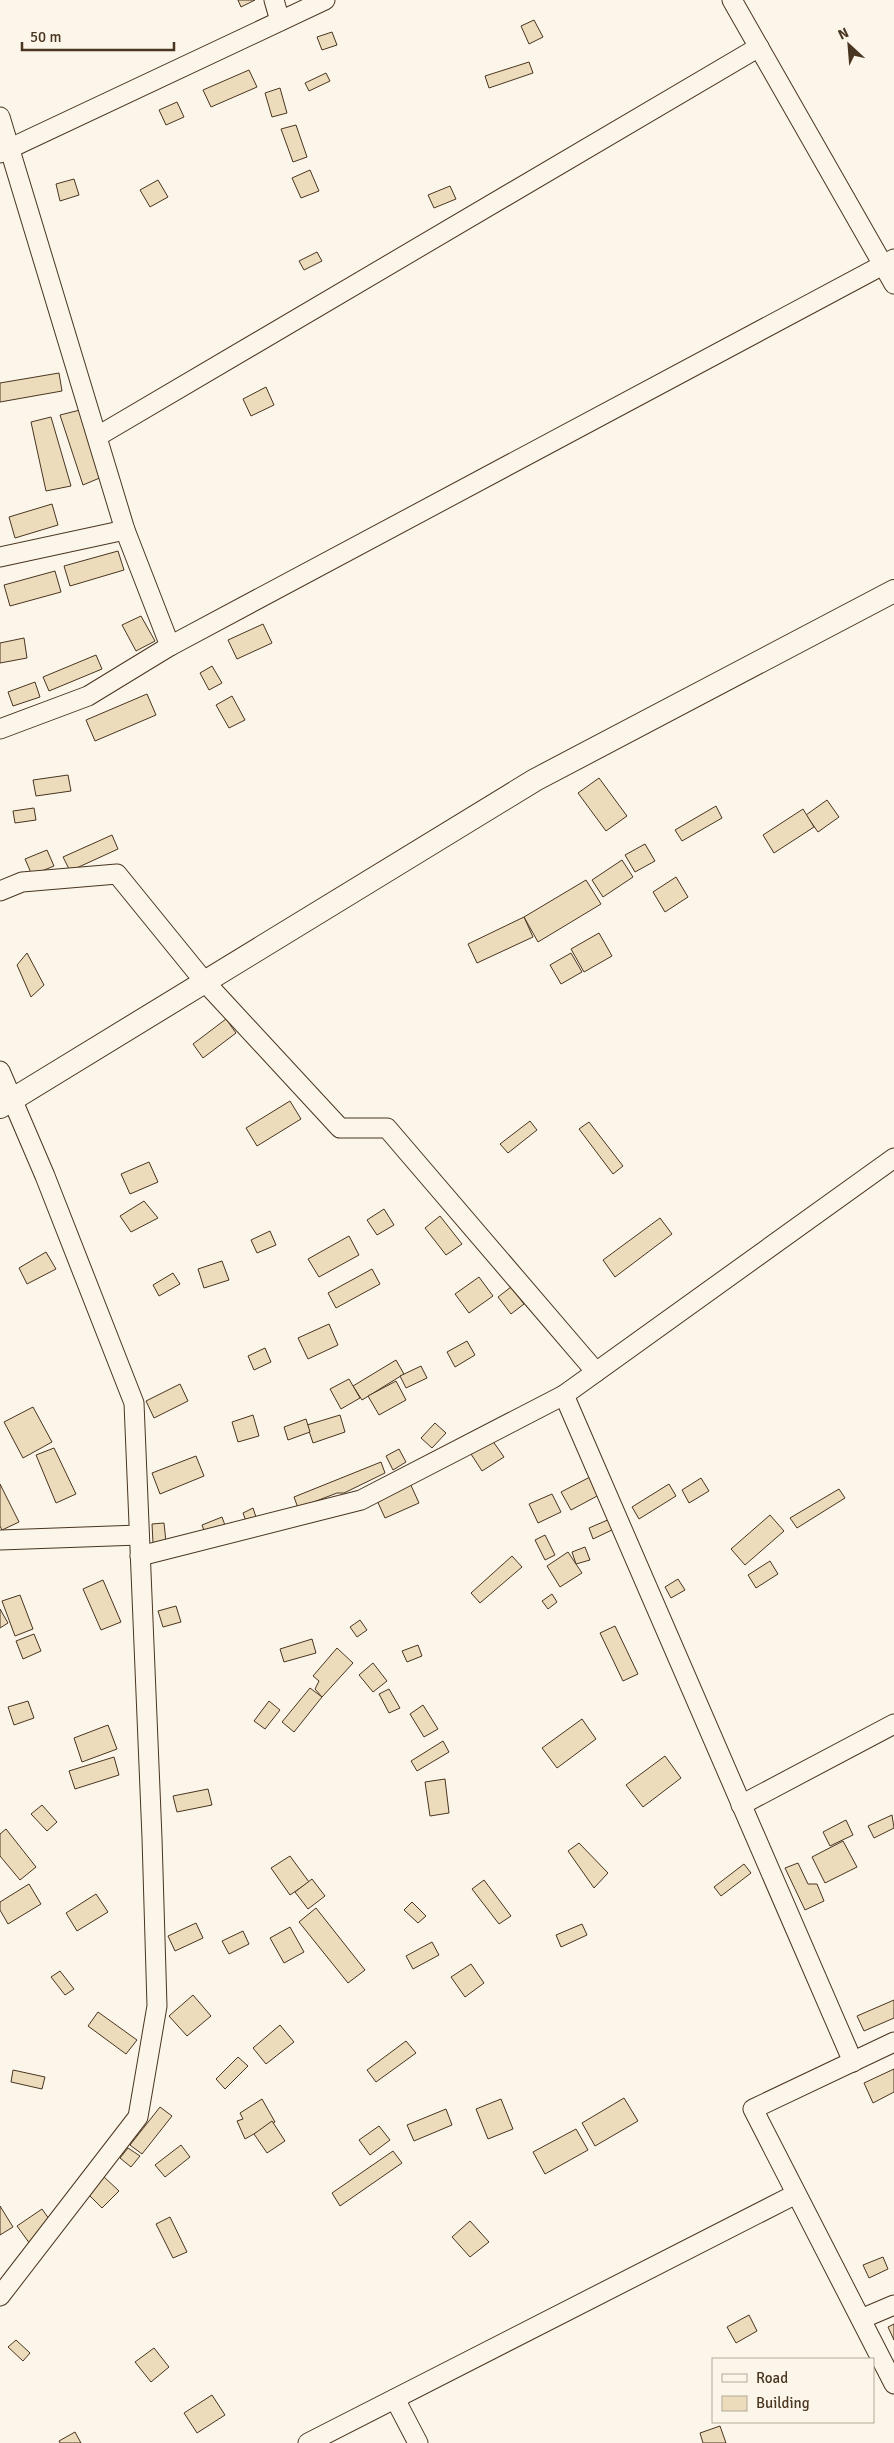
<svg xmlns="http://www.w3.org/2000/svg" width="894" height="2443" font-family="Signika,sans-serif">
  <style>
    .building { fill: #ecdcbc; stroke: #4a3520 }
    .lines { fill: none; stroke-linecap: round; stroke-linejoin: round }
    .minor-casing { stroke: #4a3520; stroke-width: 21 }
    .tertiary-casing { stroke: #4a3520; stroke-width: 24 }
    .minor { stroke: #fbf6e9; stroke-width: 19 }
    .tertiary { stroke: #fbf6e9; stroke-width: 22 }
  </style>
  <rect width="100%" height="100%" fill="#fbf6e9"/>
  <g class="building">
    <path d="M238,0H255L241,7Z"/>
    <path d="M534,20L543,37L529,44L521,26Z"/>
    <path d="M332,32L337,45L322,50L317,37Z"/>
    <path d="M529,62L533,73L489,88L485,76Z"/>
    <path d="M249,70L257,87L211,107L203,90Z"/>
    <path d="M326,73L330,81L309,91L305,83Z"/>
    <path d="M280,88L287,113L272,117L265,93Z"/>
    <path d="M177,102L184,117L166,125L159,110Z"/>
    <path d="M296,125L307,157L293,162L281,129Z"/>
    <path d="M310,170L319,191L301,198L292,178Z"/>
    <path d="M74,179L79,195L60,201L56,184Z"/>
    <path d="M158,180L168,197L150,207L140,190Z"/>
    <path d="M450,186L456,199L434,208L428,195Z"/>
    <path d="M317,252L322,261L304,270L299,261Z"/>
    <path d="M59,373L62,391L0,402V383Z"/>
    <path d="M266,387L274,405L251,416L243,399Z"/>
    <path d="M80,410L102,477L83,485L60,415Z"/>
    <path d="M51,417L71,486L46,491L31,422Z"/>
    <path d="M52,504L58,525L15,538L9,517Z"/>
    <path d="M118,551L124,570L70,586L64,566Z"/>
    <path d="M55,571L61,592L10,606L4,585Z"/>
    <path d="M141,616L155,641L136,651L122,625Z"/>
    <path d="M263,624L272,643L237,659L228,640Z"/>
    <path d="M24,638L27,658L0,663V643Z"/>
    <path d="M96,655L102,669L49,691L43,677Z"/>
    <path d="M212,666L222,683L209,690L200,673Z"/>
    <path d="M35,682L40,697L13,706L8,692Z"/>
    <path d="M147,694L156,715L95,741L86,720Z"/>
    <path d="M232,696L245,720L229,728L216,705Z"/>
    <path d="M68,775L71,791L36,796L33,780Z"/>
    <path d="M599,778L627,816L606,831L578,793Z"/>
    <path d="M827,800L839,817L818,832L806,815Z"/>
    <path d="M716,806L722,818L682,841L675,830Z"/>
    <path d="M34,808L36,820L15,823L13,811Z"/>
    <path d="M803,809L814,827L774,853L763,835Z"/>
    <path d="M112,835L118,849L70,871L63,857Z"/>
    <path d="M645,844L655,861L635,872L625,855Z"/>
    <path d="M47,850L54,866L32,875L25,859Z"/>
    <path d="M622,860L633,877L603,897L592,880Z"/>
    <path d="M676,877L688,897L665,912L653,892Z"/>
    <path d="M586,880L601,904L538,942L524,917Z"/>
    <path d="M524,917L533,937L477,963L468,944Z"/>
    <path d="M599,933L612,956L584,972L571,949Z"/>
    <path d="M27,953L44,985L31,997L17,965Z"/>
    <path d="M571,953L582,972L561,984L550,965Z"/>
    <path d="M226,1019L236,1033L203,1058L193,1044Z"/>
    <path d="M290,1101L301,1119L257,1146L246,1128Z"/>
    <path d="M530,1121L537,1130L508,1153L500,1144Z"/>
    <path d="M589,1122L623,1166L613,1174L579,1129Z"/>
    <path d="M149,1162L158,1182L130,1194L121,1174Z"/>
    <path d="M144,1201L158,1218L131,1232L120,1216Z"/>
    <path d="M384,1209L394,1225L377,1235L367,1220Z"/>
    <path d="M440,1216L462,1244L446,1255L425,1228Z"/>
    <path d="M660,1218L672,1234L615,1277L603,1260Z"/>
    <path d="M270,1231L276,1245L257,1253L251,1240Z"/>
    <path d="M349,1236L359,1255L319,1277L308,1259Z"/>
    <path d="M46,1252L56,1269L27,1284L19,1268Z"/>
    <path d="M222,1261L229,1280L204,1288L198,1269Z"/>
    <path d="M372,1269L380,1284L336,1308L328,1293Z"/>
    <path d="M173,1273L180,1284L159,1296L153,1285Z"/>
    <path d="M479,1277L493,1296L469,1313L455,1294Z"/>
    <path d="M511,1287L524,1304L511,1314L498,1297Z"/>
    <path d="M329,1324L338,1345L308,1359L298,1338Z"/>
    <path d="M467,1341L475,1355L455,1367L447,1352Z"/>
    <path d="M265,1348L271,1362L254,1370L248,1356Z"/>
    <path d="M396,1360L404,1374L362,1400L353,1386Z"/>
    <path d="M421,1366L427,1378L406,1388L400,1376Z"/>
    <path d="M349,1379L360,1398L341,1409L330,1389Z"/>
    <path d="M396,1381L406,1400L379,1415L368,1396Z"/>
    <path d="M180,1384L188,1401L154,1418L146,1401Z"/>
    <path d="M33,1407L52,1442L23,1458L4,1422Z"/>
    <path d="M253,1415L259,1436L238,1442L232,1422Z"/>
    <path d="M340,1415L345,1432L313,1443L307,1425Z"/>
    <path d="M306,1419L310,1432L288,1440L284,1427Z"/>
    <path d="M435,1423L446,1433L432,1448L421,1438Z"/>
    <path d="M492,1440L504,1457L482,1471L471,1454Z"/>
    <path d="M54,1448L76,1494L56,1503L36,1455Z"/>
    <path d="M399,1449L406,1462L393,1470L386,1456Z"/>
    <path d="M196,1456L204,1476L160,1494L152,1473Z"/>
    <path d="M381,1462L385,1473L344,1493H337L298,1508L294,1497Z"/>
    <path d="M590,1477L599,1495L571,1510L561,1492Z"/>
    <path d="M701,1478L709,1491L689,1503L682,1490Z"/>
    <path d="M409,1481L419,1503L385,1518L375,1496Z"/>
    <path d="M0,1484L19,1522L2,1530L0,1526Z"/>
    <path d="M669,1484L676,1496L639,1519L632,1507Z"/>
    <path d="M839,1489L845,1498L797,1528L790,1518Z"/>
    <path d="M552,1494L561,1512L538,1523L529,1504Z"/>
    <path d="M253,1508L256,1517L246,1521L243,1513Z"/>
    <path d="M770,1515L784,1531L745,1565L731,1549Z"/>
    <path d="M222,1517L226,1528L206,1536L202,1525Z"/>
    <path d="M610,1519L614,1529L593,1539L589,1528Z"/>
    <path d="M164,1523L166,1542L153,1543L152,1524Z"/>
    <path d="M545,1535L555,1555L545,1560L535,1540Z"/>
    <path d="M585,1547L590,1560L576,1564L572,1552Z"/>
    <path d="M568,1552L582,1573L560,1587L547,1566Z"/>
    <path d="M512,1556L522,1567L480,1603L471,1593Z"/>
    <path d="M770,1561L778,1574L756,1588L748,1575Z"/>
    <path d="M678,1579L685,1590L671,1598L665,1587Z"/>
    <path d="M103,1580L121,1622L101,1630L83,1589Z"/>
    <path d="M552,1594L557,1602L548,1609L542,1601Z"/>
    <path d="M20,1595L33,1629L15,1636L2,1601Z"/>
    <path d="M176,1606L181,1622L163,1627L158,1611Z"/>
    <path d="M0,1609L8,1623L0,1628Z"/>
    <path d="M360,1620L367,1630L357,1637L350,1627Z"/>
    <path d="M615,1626L638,1674L623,1681L600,1633Z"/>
    <path d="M34,1634L41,1651L23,1659L16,1641Z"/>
    <path d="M312,1639L316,1653L284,1662L280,1649Z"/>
    <path d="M418,1645L422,1656L407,1662L402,1651Z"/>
    <path d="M337,1648L353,1663L322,1697L315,1689L319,1681L313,1676Z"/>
    <path d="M373,1663L387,1681L373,1692L359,1675Z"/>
    <path d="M310,1688L322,1697L294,1732L282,1722Z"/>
    <path d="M389,1689L400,1708L389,1713L379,1694Z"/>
    <path d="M28,1701L34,1718L14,1725L8,1707Z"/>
    <path d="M269,1701L280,1710L265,1729L254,1721Z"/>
    <path d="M423,1705L438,1729L424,1737L410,1714Z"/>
    <path d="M582,1719L596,1739L557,1768L542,1748Z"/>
    <path d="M108,1725L117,1749L82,1762L74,1738Z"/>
    <path d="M443,1741L449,1752L417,1771L411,1761Z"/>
    <path d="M665,1756L681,1778L643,1807L626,1785Z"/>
    <path d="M114,1757L119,1775L75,1789L69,1771Z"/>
    <path d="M445,1779L449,1813L430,1816L425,1782Z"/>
    <path d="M208,1789L212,1805L177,1812L173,1796Z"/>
    <path d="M42,1805L57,1822L47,1831L31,1814Z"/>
    <path d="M892,1815L894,1828L874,1838L868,1826Z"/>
    <path d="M846,1820L853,1835L830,1846L823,1832Z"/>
    <path d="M6,1829L36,1867L20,1880L0,1856V1834Z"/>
    <path d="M843,1841L857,1867L825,1883L812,1857Z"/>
    <path d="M579,1843L608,1873L594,1888L568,1851Z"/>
    <path d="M290,1856L309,1882L290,1895L271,1868Z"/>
    <path d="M798,1863L808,1884H817L824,1901L805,1910L785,1868Z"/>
    <path d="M744,1864L751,1873L721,1896L714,1887Z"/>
    <path d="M312,1879L325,1896L308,1909L295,1892Z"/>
    <path d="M484,1880L511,1916L499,1924L472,1889Z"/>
    <path d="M29,1884L41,1904L8,1924L0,1910V1902Z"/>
    <path d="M96,1894L108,1912L77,1931L66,1913Z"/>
    <path d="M412,1902L426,1916L418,1923L404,1910Z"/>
    <path d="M316,1908L365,1970L348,1983L299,1922Z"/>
    <path d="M196,1923L203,1938L175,1951L168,1936Z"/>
    <path d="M582,1924L587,1935L561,1947L556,1935Z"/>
    <path d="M290,1927L304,1952L284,1963L270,1938Z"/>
    <path d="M243,1931L249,1944L229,1954L222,1941Z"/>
    <path d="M432,1942L439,1955L413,1969L406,1956Z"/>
    <path d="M471,1964L484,1983L465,1997L451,1977Z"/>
    <path d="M60,1971L74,1989L65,1995L51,1977Z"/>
    <path d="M193,1995L211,2016L187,2036L169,2016Z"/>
    <path d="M894,2000V2018L864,2031L857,2016Z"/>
    <path d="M98,2012L137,2040L126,2054L88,2026Z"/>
    <path d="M280,2025L294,2042L266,2064L253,2048Z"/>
    <path d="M406,2041L416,2053L376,2082L367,2070Z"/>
    <path d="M238,2057L248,2066L225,2089L216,2079Z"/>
    <path d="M894,2069V2092L873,2103L864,2083Z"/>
    <path d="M13,2070L45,2077L42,2089L11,2082Z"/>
    <path d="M624,2098L638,2121L595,2146L582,2123Z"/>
    <path d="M262,2099L275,2122L245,2139L237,2121L243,2119L240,2113Z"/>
    <path d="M501,2099L513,2129L488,2139L476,2109Z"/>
    <path d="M160,2107L172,2116L142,2154L130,2145Z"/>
    <path d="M446,2109L452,2125L414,2141L407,2125Z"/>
    <path d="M272,2121L285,2141L267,2153L254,2134Z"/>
    <path d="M379,2126L390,2140L370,2155L359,2140Z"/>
    <path d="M576,2129L588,2150L545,2174L533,2152Z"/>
    <path d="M181,2145L190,2157L165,2177L155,2165Z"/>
    <path d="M128,2148L140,2156L131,2167L120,2158Z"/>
    <path d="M393,2151L402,2163L340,2206L332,2193Z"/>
    <path d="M103,2176L119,2191L102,2208L87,2193Z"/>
    <path d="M0,2206L13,2227L0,2235Z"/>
    <path d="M42,2209L54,2226L30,2244L17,2226Z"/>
    <path d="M170,2217L187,2252L173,2258L156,2224Z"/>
    <path d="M470,2221L489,2242L470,2257L452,2237Z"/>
    <path d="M883,2257L888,2269L869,2278L863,2265Z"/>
    <path d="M749,2315L757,2331L736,2343L727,2327Z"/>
    <path d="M894,2324V2340L888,2327Z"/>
    <path d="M16,2340L30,2353L23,2361L8,2347Z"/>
    <path d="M154,2348L169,2367L151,2382L135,2362Z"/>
    <path d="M212,2395L225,2415L197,2433L184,2413Z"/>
    <path d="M720,2426L726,2443H703L700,2433Z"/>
    <path d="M75,2432L81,2443H60L59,2441Z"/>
  </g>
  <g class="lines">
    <defs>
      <g id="minor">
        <path d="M274,0L280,21"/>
        <path d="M732,0L894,284"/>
        <path d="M0,117L125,530L170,646"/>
        <path d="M0,153L325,0"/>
        <path d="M98,436L759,47"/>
        <path d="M0,557L125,530"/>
        <path d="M0,729L88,696L170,646L894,259"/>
        <path d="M0,891L22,882L117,874L204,981L340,1128H387L596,1372"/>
        <path d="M0,1071L45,1176L134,1403L152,1838L157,2006L138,2117L0,2296"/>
        <path d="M564,1395L853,2062"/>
        <path d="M0,1540L139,1535"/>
        <path d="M140,1556L361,1500L564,1395L894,1158"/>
        <path d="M741,1805L894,1724"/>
        <path d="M894,2042L753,2109L894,2384"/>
        <path d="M861,2319L894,2305"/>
        <path d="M395,2399L418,2443"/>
        <path d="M308,2443L796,2194"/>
      </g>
      <path id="tertiary" d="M0,1107L535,780L894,591"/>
    </defs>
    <use href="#minor" class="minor-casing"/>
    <use href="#tertiary" class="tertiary-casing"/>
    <use href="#minor" class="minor"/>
    <use href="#tertiary" class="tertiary"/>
  </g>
  <rect x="712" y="2358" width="162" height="65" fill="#fbf6e9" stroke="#b4a999"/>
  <rect x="722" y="2374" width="25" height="8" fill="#fbf6e9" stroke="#b4a999"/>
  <text x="756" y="2383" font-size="15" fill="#4a3520">Road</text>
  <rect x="722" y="2396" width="25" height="15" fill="#ecdcbc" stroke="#b4a999"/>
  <text x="756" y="2408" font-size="15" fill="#4a3520">Building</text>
  <g transform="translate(849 45) rotate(334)" stroke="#fbf6e9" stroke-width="4" paint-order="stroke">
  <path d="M0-4L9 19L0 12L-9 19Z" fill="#4a3520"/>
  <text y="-8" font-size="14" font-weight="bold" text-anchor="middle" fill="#4a3520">N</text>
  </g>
  <path d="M22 42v8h152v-8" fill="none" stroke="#4a3520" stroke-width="2.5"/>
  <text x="30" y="42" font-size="15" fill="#4a3520" stroke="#fbf6e9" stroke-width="4" paint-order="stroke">50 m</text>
</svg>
